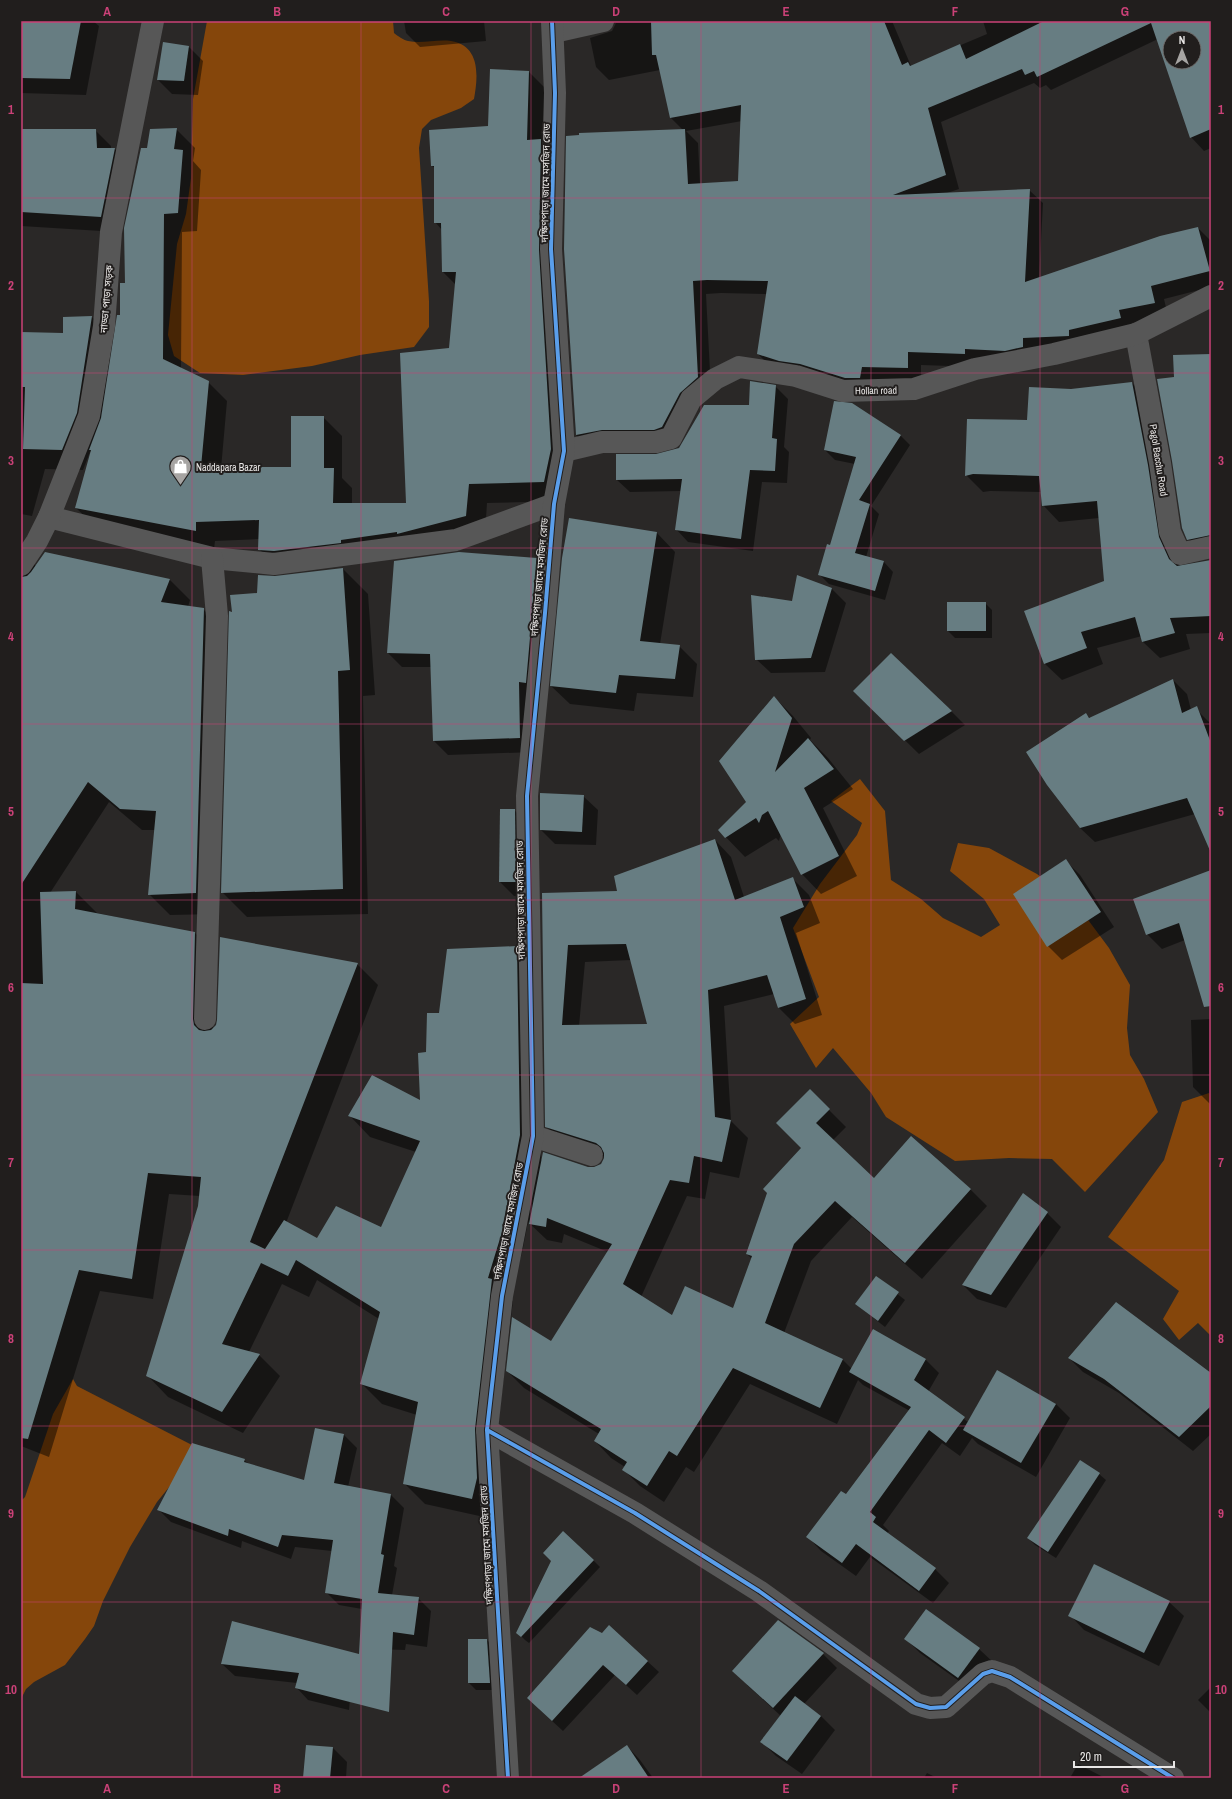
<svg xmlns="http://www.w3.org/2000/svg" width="1232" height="1799" font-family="'Archivo Narrow','Noto Sans Bengali',sans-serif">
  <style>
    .water { fill: #85460b }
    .shadow { fill: #0007; fill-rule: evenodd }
    .building { fill: #677d82; fill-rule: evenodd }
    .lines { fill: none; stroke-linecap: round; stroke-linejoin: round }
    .street { stroke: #575757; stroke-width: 22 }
    .cycleway-casing { stroke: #211e1d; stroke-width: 6 }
    .cycleway { stroke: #5a9eea; stroke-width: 4 }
    .grid { fill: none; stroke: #ca4177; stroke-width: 1; stroke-opacity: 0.55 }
    .labels { text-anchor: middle; stroke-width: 4; stroke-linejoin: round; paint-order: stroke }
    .street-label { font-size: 10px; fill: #e8e6e5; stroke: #211e1d }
    .poi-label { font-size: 10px; fill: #e8e6e5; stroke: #211e1d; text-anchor: start }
    .neatline { fill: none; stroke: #ca4177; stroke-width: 1.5 }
    .grid-label { font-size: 13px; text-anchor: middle; font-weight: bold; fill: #ca4177 }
  </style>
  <rect width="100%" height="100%" fill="#2a2827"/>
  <g class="water">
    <path d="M207,21H393L394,33C398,36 403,40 408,41C422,44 437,39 451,41C481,46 478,77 474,99L461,108L431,120L422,129L419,148L429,301V327L414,347L360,355L312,366L243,375L200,373L174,356L168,335L177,244L186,214L191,178L193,99Z"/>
    <path d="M860,779L885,811L891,880L921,899L943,918L981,937L1000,925L984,899L950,871L958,843L989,848L1037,874L1077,905L1109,948L1130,985L1127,1028L1130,1055L1144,1079L1158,1112L1085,1192L1052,1159L1009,1158L955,1161L886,1117L871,1093L833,1048L816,1068L790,1024L819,997L793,928L820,884L857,835L862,823L831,801Z"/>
    <path d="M1209,1093L1211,1095V1336L1198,1323L1179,1340L1163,1319L1179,1291L1108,1237L1164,1160L1182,1102Z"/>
    <path d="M73,1379L77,1386L192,1445L178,1476L157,1502L130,1547L103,1601L94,1626L85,1639L65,1665L34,1682L26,1689L21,1699V1501L25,1497L53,1414Z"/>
  </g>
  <g class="shadow">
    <path d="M21,21H93L99,26L86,95L21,93Z"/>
    <path d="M404,21H484L486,41L420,47L406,33Z"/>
    <path d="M595,21H892L911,66L987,34L983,21H1211V148L1204,151L1191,137L1158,39L1051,90L1046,85L1040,88L1034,83L941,122L959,189L947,193L1029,190L1043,203L1039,278L1198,228L1211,241V287L1164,299L1168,316L1132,323L1134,331L978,367L921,365V381L873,391L771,367L758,354L767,294L721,293L706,294L711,391L693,406L676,441L590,448L576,435L565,249L683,130L671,118L660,70L609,80L596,67L590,38L612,31L616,23L599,25ZM1170,38H1194V62H1170ZM742,121L739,181L700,184L698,143L686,131Z"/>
    <path d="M189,47L203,61L198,95L172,94L158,80Z"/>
    <path d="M529,72L548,91L563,501L487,503L485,534L278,568L259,549V539L215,541L214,549L95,526L76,508L92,452H90L83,470L45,469L32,516L21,514V333L64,335L92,317L113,338L100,424L126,284L148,149L176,129L195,148L193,161L201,170L197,231L182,232L181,369L208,382L227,401L221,469L260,471L292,468L323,417L342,436V478L352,488V504H408L450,349L456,285L443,272L442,230L435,222V168L432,166L489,127Z"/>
    <path d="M21,130H95L111,146V149H115L131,165L117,232L21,226Z"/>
    <path d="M1211,355V555L1205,556L1188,539L1175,378Z"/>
    <path d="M1132,383L1148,399L1174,551L1180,566L1211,561V633L1186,634L1190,649L1160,658L1143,642L1142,636L1097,648L1103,664L1062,680L1045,664L1105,582L1099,518L1059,522L1043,505L1041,492L990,491L983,492L966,475L1028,421L1071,390Z"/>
    <path d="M775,386L788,399L784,447L789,452L787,483L762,482L753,551L688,542L676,529L681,491L630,492L617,480L656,455L675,451L683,445L750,406Z"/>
    <path d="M852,404L901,436L910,445L871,506L879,514L866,557L884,562L893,572L885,600L829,584L819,574L831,546L855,464L835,460L825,450Z"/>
    <path d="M570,519L657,533L675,552L660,644L679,646L697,664L693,697L637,693L634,711L570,704L551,686Z"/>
    <path d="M21,551L36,566L169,579L190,600L188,607L203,609L224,630L217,914L170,915L149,894L155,830H142L109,802L50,893L76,892L97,913L195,933L216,954L213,1029L357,964L378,985L286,1223L318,1239L382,1229L416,1152L370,1137L350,1116L422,1102L427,1053L440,1014L517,947L538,968L541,1160L588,1168H594L601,1165L605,1157L563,1143L546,1126L543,894L618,892L715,840L731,857L744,897L792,878L809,895L820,923L796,933L822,1015L795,1024L779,1008L774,994L724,1006L731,1121L748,1138L739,1178L710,1172L705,1199L687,1196L641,1297L673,1316L734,1310L752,1259L747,1254L803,1148L810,1091L846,1127L833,1140L874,1179L970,1189L987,1206L922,1279L852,1217L811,1261L784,1333L843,1360L852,1369L925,1359L939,1373L928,1392L968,1422L1056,1404L1070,1418L1036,1477L978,1444L972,1438L960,1456L942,1443L883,1525L889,1531L887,1534L935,1569L949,1583L933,1603L870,1557L856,1576L821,1551L808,1537L846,1496L910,1411L863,1385L858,1380L837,1424L750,1384L694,1472L686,1467L664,1502L640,1486L623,1469L625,1467L611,1458L595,1441L599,1434L524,1388L507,1371L551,1342L608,1252L564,1234L562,1243L547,1240L528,1222L522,1253L509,1298L513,1301L495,1450L493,1519L425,1504L404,1483L417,1415L382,1404L361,1383L379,1319L317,1280L309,1297L282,1284L249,1352L259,1355L280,1376L243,1433L168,1397L147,1375L199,1206L200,1196L169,1194L153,1299L100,1291L49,1457L21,1446ZM631,960L648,1025L579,1026L585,962Z"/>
    <path d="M537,559L551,573L534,752L448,755L434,741L432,667H402L388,653Z"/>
    <path d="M343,569L368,594L375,695L363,696L368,914L247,917L222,892L233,613L258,594L275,577Z"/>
    <path d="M798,576L832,589L846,603L825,672L771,673L756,659L793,602Z"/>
    <path d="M985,603L992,610V638H955L948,631Z"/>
    <path d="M1173,680L1187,694L1191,710L1195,708L1209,722L1211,730V850L1195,814L1095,842L1080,828L1086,715L1090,718Z"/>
    <path d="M774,697L793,716L811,738L810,740L828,758L853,789L823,808L857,876L821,894L802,874L781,833L779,841L776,838L745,857L719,830L747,802Z"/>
    <path d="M869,705L951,711L965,725L919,754Z"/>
    <path d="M583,796L598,810L596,845L555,844L541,830Z"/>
    <path d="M514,810L529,824L530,895L514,896L500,882Z"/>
    <path d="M1066,861L1080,875L1114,927L1062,960L1048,946Z"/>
    <path d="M1211,871V976L1185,940L1162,949L1147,934Z"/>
    <path d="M1211,1019V1104H1210L1193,1087L1191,1020Z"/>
    <path d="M1047,1213L1061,1227L1006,1308L977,1299L963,1285Z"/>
    <path d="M876,1277L905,1300L885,1327L856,1304Z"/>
    <path d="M1069,1358L1211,1375V1434L1193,1451L1119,1393L1083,1372Z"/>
    <path d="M316,1429L344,1435L357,1448L348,1487L391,1495L404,1508L394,1566L397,1568L392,1595L418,1598L431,1611L427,1647L406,1644L405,1650L373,1649L362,1609L339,1605L326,1592L332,1551L295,1547L291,1559L242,1541L241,1548L171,1522L158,1509L244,1460L249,1464L305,1482Z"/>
    <path d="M1099,1474L1106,1480L1056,1558L1035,1545L1028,1538Z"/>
    <path d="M593,1560L600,1567L529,1643L525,1640L518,1633Z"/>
    <path d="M1169,1602L1184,1616L1159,1666L1084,1630L1070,1615Z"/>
    <path d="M590,1628L647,1661L659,1672L637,1695L615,1675L563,1731L539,1709Z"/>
    <path d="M906,1639L979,1649L994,1663L973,1691L920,1653Z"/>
    <path d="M487,1640L494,1647L496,1690H476L469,1683Z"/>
    <path d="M823,1654L837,1668L804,1704L821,1716L835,1730L802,1774L776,1756L762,1742L781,1716L747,1685Z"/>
    <path d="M353,1663L349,1710L308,1700L296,1687L297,1683L235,1676L222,1664Z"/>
    <path d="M1211,1687V1713L1198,1700Z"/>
    <path d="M627,1746L640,1760L653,1778H581Z"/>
    <path d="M333,1748L347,1762L346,1778H304Z"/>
    <path d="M1078,1764L1105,1778H1070Z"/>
    <path d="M927,1773L937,1778H924Z"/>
  </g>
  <g class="building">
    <path d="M21,21H81L70,79L21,78Z"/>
    <path d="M651,21H884L902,65L908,62L910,66L960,44L966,59L1044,21H1211V129L1190,138L1151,23L1037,77L1034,71L1025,75L1022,69L928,108L946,175L893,195L1030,189L1025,282L1160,236L1198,227L1210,271L1151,286L1155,303L1119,310L1121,318L1069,330V336L1023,338V347L1005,351L965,349V354L908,352V368L862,367L860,378H845L800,364L779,361L757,354L768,281L707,280L693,281L698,377L680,393L662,427L654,430H602L576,435L564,249L566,136L579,135V133L685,129L688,184L738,181L741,105L670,118L656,55H652ZM1170,38H1194V62H1170Z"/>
    <path d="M163,42L189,46L184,81L157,80Z"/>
    <path d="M490,69L529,71L527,140L541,139L539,250L551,449L544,482L469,484L466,516L397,534V532L341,540V543L274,551L258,550L259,520L196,522V531L75,508L91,450H89L101,418L117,315H120V283H125L124,228L141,148H147L150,129L177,128L174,149L183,150L178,213L164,214L163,359L209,381L201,467L260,470V467H291V416H324V468H334L333,503H406L400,353L449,348L456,272H442L441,223H434V166H431L429,130L488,126Z"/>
    <path d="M21,129H96L97,148H115L101,217L21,212Z"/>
    <path d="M92,316L77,413L62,450L23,449L25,387H21V332L63,333V317Z"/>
    <path d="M1211,354V535L1187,540L1182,528L1172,461L1157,379L1174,377L1173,355Z"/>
    <path d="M750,381L776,385L772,438L777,439L775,471L750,470L741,539L675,530L682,479L616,480V454H656L679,448L704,405H749Z"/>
    <path d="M1132,382L1148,465L1159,537L1169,559L1177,566L1211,560V616L1170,618L1175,633L1142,642L1135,617L1081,632L1087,648L1044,664L1024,611L1104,581L1097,501L1042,506L1039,476L973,474L965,476L967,419L1027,420L1029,387L1071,389Z"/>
    <path d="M834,401L852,403L901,435L859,500L870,504L855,553L884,561L875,591L818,575L827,544L830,545L856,457L824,450Z"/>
    <path d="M569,518L657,532L640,641L680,645L675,679L619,675L616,693L550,686L562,558Z"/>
    <path d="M45,552L170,579L161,602L204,608L196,893L148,895L156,811L120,809L88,782L21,885V577L27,576L31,572Z"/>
    <path d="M459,552L537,558L526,683L519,682L520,738L433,741L430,654L387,653L394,561Z"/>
    <path d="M343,568L350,670L338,671L343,889L221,893L229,611L232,612L230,595L257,593L258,575L275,576Z"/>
    <path d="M797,575L832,588L811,658L755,660L751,595L792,601Z"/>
    <rect x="947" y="602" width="39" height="29"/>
    <path d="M891,653L952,711L904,741L853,691Z"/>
    <path d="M1173,679L1182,713L1197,706L1211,743V853L1187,798L1080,828L1047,785L1026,752L1086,713L1089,718Z"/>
    <path d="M774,696L792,718L775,772L808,738L834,769L804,788L839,856L801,875L768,811L762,815L759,823L756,818L725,838L718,830L746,802L719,761Z"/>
    <path d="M540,793L584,795L582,832L540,830Z"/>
    <path d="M500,809H515L516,882H499Z"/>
    <path d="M715,839L735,900L793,877L804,907L780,917L806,999L778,1008L767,975L708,990L715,1117L731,1120L722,1162L694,1156L689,1183L670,1180L623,1284L672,1315L685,1286L733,1308L752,1256L746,1254L767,1193L763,1189L801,1148L776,1123L810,1089L830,1109L816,1123L874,1178L911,1136L971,1189L905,1263L835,1201L794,1244L765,1323L843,1359L820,1408L733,1368L677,1456L669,1451L647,1486L622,1470L627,1462L594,1441L601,1429L506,1371L512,1317L551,1341L612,1244L547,1218L546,1227L529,1224L543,1152L588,1167H594L601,1164L604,1158V1153L601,1147L596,1143L545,1127L542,893L617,891L614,876ZM626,944L647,1024L562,1025L568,945Z"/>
    <path d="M1066,859L1101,912L1047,947L1013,894Z"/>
    <path d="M1211,870V1006L1204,1007L1179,923L1146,935L1133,899Z"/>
    <path d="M76,891L75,909L195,932L193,1019L194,1025L199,1030L204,1031L211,1030L216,1025L217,1020L220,937L358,963L250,1242L265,1249L284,1220L317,1238L336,1206L381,1227L420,1141L348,1116L372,1075L420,1100L418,1053L426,1052L427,1013H439L447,949L517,946L520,1135L502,1232L488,1278L492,1279L475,1429L477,1478L472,1499L403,1484L418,1402L360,1384L380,1312L296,1260L288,1276L261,1263L222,1344L260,1354L222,1412L146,1376L198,1206L201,1177L148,1173L132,1279L79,1270L28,1439L21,1438V983L43,984L40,892Z"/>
    <path d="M1023,1193L1048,1212L991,1295L962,1285Z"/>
    <path d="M876,1276L899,1292L878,1321L855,1304Z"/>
    <path d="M1116,1302L1211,1373V1406L1179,1437L1104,1379L1068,1358Z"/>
    <path d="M873,1329L926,1359L914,1380L965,1417L946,1443L929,1430L870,1512L876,1517L873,1522L936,1568L919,1591L856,1544L842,1563L806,1537L841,1491L846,1494L911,1407L849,1372Z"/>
    <path d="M997,1370L1056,1404L1021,1463L963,1430Z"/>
    <path d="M315,1428L344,1434L334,1483L391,1494L381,1554L384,1555L378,1593L419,1597L414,1635L393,1632L389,1712L295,1688L299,1673L221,1664L232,1621L359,1654L362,1599L325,1593L333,1540L282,1535L278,1547L229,1529L228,1536L157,1510L192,1443L245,1459L244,1462L304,1480Z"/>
    <path d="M1080,1460L1100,1473L1048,1552L1027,1538Z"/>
    <path d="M563,1531L594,1560L521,1637L516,1633L551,1561L543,1553Z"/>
    <path d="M1094,1564L1170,1601L1144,1653L1068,1616Z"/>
    <path d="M926,1609L980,1648L958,1678L904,1639Z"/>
    <path d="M778,1620L824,1653L773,1708L732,1671Z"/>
    <path d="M609,1625L648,1661L626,1685L603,1665L552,1721L527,1698L590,1627L602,1633Z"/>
    <path d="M468,1639H487L490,1683H468Z"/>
    <path d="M795,1696L821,1716L787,1761L760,1742Z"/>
    <path d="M306,1745L333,1747L330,1778H303Z"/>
    <path d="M627,1745L649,1778H579Z"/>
  </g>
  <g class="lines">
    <g class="street">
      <path d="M554,32L603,21"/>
      <path d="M1136,334L1160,463L1170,532L1180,554L1211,547"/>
      <path d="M564,451L602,442H656L671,438L691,399L715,379L739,367L796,376L843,391L914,389L975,369L1054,354L1136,334L1211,296"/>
      <path d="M49,517L212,558L274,564L456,540L554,504"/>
      <path d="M21,565L37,541L49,517L89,416L104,326L111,232L153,21"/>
      <path d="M205,1019L217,616L212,558"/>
      <path d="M533,1136L592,1155"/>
      <path d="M487,1430L635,1513L759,1591L916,1704L930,1708L946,1707L983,1674L992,1671L1010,1677L1173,1778"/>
      <path d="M508,1778L487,1430L502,1296L533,1136L527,796L545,613L554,504L564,451L551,249L555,93L552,21"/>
    </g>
    <defs>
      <g id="cycleway">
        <path d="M487,1430L635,1513L759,1591L916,1704L930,1708L946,1707L983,1674L992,1671L1010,1677L1173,1778"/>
        <path d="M508,1778L487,1430L502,1296L533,1136L527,796L545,613L554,504L564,451L551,249L555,93L552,21"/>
      </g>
    </defs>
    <use href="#cycleway" class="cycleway-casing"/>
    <use href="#cycleway" class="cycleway"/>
  </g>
  <path class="grid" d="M192,21V1778M361,21V1778M531,21V1778M701,21V1778M871,21V1778M1040,21V1778M21,198H1211M21,373H1211M21,548H1211M21,724H1211M21,900H1211M21,1075H1211M21,1250H1211M21,1426H1211M21,1602H1211"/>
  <defs>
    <symbol id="shop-pin" viewBox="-11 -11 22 30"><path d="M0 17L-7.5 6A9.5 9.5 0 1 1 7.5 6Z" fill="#a6a4a2" stroke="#211e1d"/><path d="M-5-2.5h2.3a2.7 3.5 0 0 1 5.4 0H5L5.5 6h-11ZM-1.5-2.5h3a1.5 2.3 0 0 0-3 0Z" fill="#fff"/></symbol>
  </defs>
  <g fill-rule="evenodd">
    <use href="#shop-pin" x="168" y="454" width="25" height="34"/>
  </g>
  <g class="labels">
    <g class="street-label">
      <text transform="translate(545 183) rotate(-89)" y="4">দক্ষিণপাড়া জামে মসজিদ রোড</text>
      <text transform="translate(106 299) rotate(-85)" y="4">নাড্ডা পাড়া সড়ক</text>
      <text transform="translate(876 390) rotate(-1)" y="4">Hollan road</text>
      <text transform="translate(1159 460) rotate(81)" y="4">Pagol Bacchu Road</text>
      <text transform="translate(539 577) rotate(-85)" y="4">দক্ষিণপাড়া জামে মসজিদ রোড</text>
      <text transform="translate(520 900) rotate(-91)" y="4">দক্ষিণপাড়া জামে মসজিদ রোড</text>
      <text transform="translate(508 1221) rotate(-79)" y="4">দক্ষিণপাড়া জামে মসজিদ রোড</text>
      <text transform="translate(486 1545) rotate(-93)" y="4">দক্ষিণপাড়া জামে মসজিদ রোড</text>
    </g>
    <g class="poi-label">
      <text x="196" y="471">Naddapara Bazar</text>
    </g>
  </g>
  <rect width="1232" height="1799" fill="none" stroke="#211e1d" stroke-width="44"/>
  <g transform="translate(1182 50)"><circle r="19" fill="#211e1d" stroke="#716e6d"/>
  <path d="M0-3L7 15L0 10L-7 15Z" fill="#a6a4a2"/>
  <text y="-6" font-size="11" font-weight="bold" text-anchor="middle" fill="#e8e6e5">N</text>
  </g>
  <path d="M1074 1761v6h100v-6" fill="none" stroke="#e8e6e5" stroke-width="2"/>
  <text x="1080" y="1761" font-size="12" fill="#e8e6e5" stroke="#211e1d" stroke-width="3" paint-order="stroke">20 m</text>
  <rect x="22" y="22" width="1188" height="1755" class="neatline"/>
  <g class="grid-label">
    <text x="107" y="16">A</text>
    <text x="277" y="16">B</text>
    <text x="446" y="16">C</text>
    <text x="616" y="16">D</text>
    <text x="786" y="16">E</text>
    <text x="955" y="16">F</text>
    <text x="1125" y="16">G</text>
    <text x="11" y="114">1</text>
    <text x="1221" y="114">1</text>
    <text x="11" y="290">2</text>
    <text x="1221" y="290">2</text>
    <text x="11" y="465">3</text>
    <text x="1221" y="465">3</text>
    <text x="11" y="641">4</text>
    <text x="1221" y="641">4</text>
    <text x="11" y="816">5</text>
    <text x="1221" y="816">5</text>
    <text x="11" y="992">6</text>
    <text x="1221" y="992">6</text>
    <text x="11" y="1167">7</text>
    <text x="1221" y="1167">7</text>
    <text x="11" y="1343">8</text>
    <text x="1221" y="1343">8</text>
    <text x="11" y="1518">9</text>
    <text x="1221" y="1518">9</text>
    <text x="11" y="1694">10</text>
    <text x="1221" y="1694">10</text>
    <text x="107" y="1793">A</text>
    <text x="277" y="1793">B</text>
    <text x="446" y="1793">C</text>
    <text x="616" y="1793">D</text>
    <text x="786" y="1793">E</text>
    <text x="955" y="1793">F</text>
    <text x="1125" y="1793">G</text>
  </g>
</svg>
